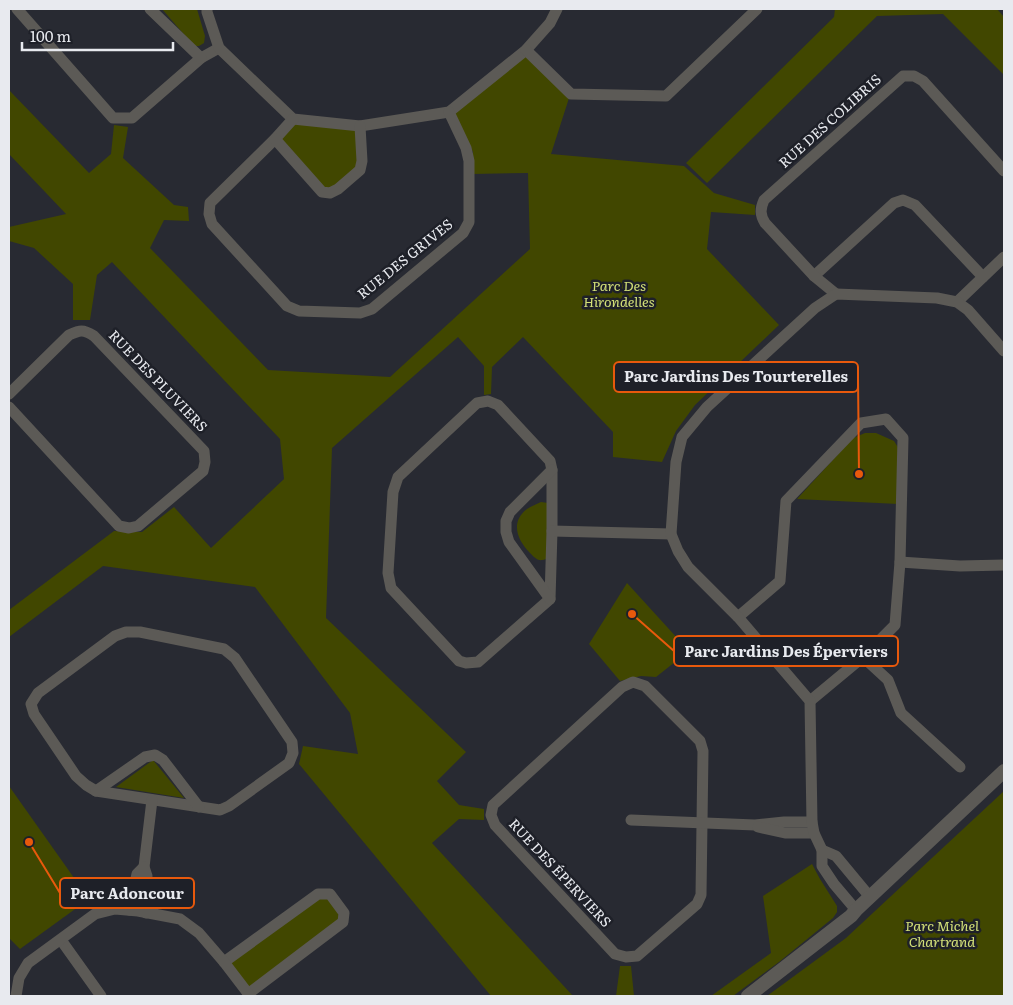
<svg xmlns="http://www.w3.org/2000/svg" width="1013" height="1005" font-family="Literata,serif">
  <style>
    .green { fill: #414700 }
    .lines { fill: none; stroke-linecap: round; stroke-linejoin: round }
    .minor { stroke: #5c5a56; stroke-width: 11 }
    .tertiary { stroke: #5c5a56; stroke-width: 14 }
    .labels { text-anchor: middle; stroke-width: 5; stroke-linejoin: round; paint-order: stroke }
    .street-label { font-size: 14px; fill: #e8eaef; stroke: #1e2028 }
    .park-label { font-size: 14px; font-style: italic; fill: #d3e078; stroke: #1e2028 }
    .leader { fill: none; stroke: #e8590c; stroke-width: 2 }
    .callout-dot { fill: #e8590c; stroke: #1e2028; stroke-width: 2 }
    .callout { fill: #1e2028; stroke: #e8590c; stroke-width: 2 }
    .callout-label { font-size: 15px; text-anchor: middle; font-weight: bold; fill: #e8eaef }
  </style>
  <rect width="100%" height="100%" fill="#282a32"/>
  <g class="green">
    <path d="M162,9H197L205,36L204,43L199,46H194Z"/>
    <path d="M835,9H997L1004,17V75L943,14L877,16L707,183L686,163L834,17Z"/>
    <path d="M526,53L570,95L551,154L684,166L714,193L755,205V215L711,212L707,249L779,325L695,405L676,431L662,462L613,457V432L523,337L492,367L491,394L484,395V366L458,337L332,448L326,618L466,752L437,781L459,805L484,809V820L459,819L432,843L573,996H491L299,764L303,746L358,754L350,713L255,587L103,566L9,637V610L114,531L142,532L174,507L211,548L284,479L280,439L112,262L97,275L90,320H73V284L34,248L9,241V227L66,214L9,154V90L89,173L111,154L114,125L128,127L123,158L174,205L188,207L189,221L164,220L150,248L268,370L390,377L530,249L528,173L472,174L473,152L453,112Z"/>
    <path d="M294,121L357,128L358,169L337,187L323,190L279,139Z"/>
    <path d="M865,433H876L894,441L899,449L898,504L797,499L853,438Z"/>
    <path d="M541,502L548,503L550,557C548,558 544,560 542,560C537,561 533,556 530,553C517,540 510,522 527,509C531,506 537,504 541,502Z"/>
    <path d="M627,583L689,651L656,677L641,676L620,681L589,644Z"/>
    <path d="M153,760L184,798L116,787Z"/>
    <path d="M9,786L89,899L20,949L9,938Z"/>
    <path d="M1004,791V996H767L846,938Z"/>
    <path d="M812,864L820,879L837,906V912L833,918L779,962L733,996H711L771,953L763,896Z"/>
    <path d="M318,894H330L343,922L248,994L224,962Z"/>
    <path d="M620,966H631L634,996H616Z"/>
  </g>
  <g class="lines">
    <g class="minor">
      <path d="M17,9L113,118H132L201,58L219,48"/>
      <path d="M150,9L201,58"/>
      <path d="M207,9V12L219,48L293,119L360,126L449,112L526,50L550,23L557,9"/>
      <path d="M526,50L571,94L666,96L757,9"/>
      <path d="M293,119L275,139L210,203L209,214L212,224L287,306L299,311L360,313L372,309L463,233L469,222V161L466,148L449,112"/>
      <path d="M275,139L322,192L330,193L338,189L360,170L362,161L360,126"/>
      <path d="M814,276L894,203L903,200L915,205L983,277"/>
      <path d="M836,294L814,276L765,223C760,215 760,209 764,200L903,76H914L923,81L1004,171"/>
      <path d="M957,302L1004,257"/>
      <path d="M9,394L69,335C80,330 83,329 94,336L204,451L205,462L203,471L138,526L129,528L119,526L9,407"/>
      <path d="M488,401L498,405L550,461L552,470V531L550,599L478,662L466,663L459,661L391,588L388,573L393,492L398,477L477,403Z"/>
      <path d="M552,531L671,534"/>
      <path d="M900,562L960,566L1004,565"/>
      <path d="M550,599L509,542L506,532V521L510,512L552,470"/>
      <path d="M738,617L780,581L786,501L861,423L886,419L903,438L900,562L895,625L863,657L810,701"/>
      <path d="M126,632H140L224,649L235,658L292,742L293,753L289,763L229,806L220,810L96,791L86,785L76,776L34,714L31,704L38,693L115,636Z"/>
      <path d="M863,657L888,680L901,713L960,767"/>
      <path d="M633,682L645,686L700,741L703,751L701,895L697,904L637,956L626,957L615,954L495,825L491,815L493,805L622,687Z"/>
      <path d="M96,791L145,757L155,755L163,760L199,807"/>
      <path d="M631,820L755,825L784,822H812"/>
      <path d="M758,827L785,833H814"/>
      <path d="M822,850L836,856L870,897"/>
      <path d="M144,867L152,800"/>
      <path d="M129,910L137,874L144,867L147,876L146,913"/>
      <path d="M856,910L834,884L822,866V850L814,833L812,822L810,701L738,617L688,567L678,551L671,534L676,462L682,437L707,407L815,308L836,294L937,298L957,302L968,310L1004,351"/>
      <path d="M61,940L101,996"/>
      <path d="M224,962L318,894H330L344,913L343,922L248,994"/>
      <path d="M16,996L19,978L28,963L95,914L115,909L138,911L180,919L199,933L224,962L250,996"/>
    </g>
    <path class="tertiary" d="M748,996L851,916L856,910L1004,771"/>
  </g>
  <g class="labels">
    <g class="street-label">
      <text transform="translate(830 121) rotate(-42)" y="5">RUE DES COLIBRIS</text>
      <text transform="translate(405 259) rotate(-39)" y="5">RUE DES GRIVES</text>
      <text transform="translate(158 381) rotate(46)" y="5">RUE DES PLUVIERS</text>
      <text transform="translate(560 873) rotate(47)" y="5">RUE DES ÉPERVIERS</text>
    </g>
    <g class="park-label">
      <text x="619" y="291">Parc Des<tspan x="619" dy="16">Hirondelles</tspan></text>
      <text x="942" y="931">Parc Michel<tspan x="942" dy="16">Chartrand</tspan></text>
    </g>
  </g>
  <path class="leader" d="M859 474L858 377M632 614L674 651M29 842L60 893"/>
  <g class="callout-dot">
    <circle cx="859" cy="474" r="5"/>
    <circle cx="632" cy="614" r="5"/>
    <circle cx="29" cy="842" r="5"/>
  </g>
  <g class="callout">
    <rect x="614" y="362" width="244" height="30" rx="5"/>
    <rect x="674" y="636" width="224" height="30" rx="5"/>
    <rect x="60" y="878" width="134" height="30" rx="5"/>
  </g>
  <g class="callout-label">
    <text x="736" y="382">Parc Jardins Des Tourterelles</text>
    <text x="786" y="657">Parc Jardins Des Éperviers</text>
    <text x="127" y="899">Parc Adoncour</text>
  </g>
  <rect width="1013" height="1005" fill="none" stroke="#e8eaef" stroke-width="20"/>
  <path d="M22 42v8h151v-8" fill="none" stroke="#e8eaef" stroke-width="2.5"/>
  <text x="30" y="42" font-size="15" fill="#e8eaef" stroke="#1e2028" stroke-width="4" paint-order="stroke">100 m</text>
</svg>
